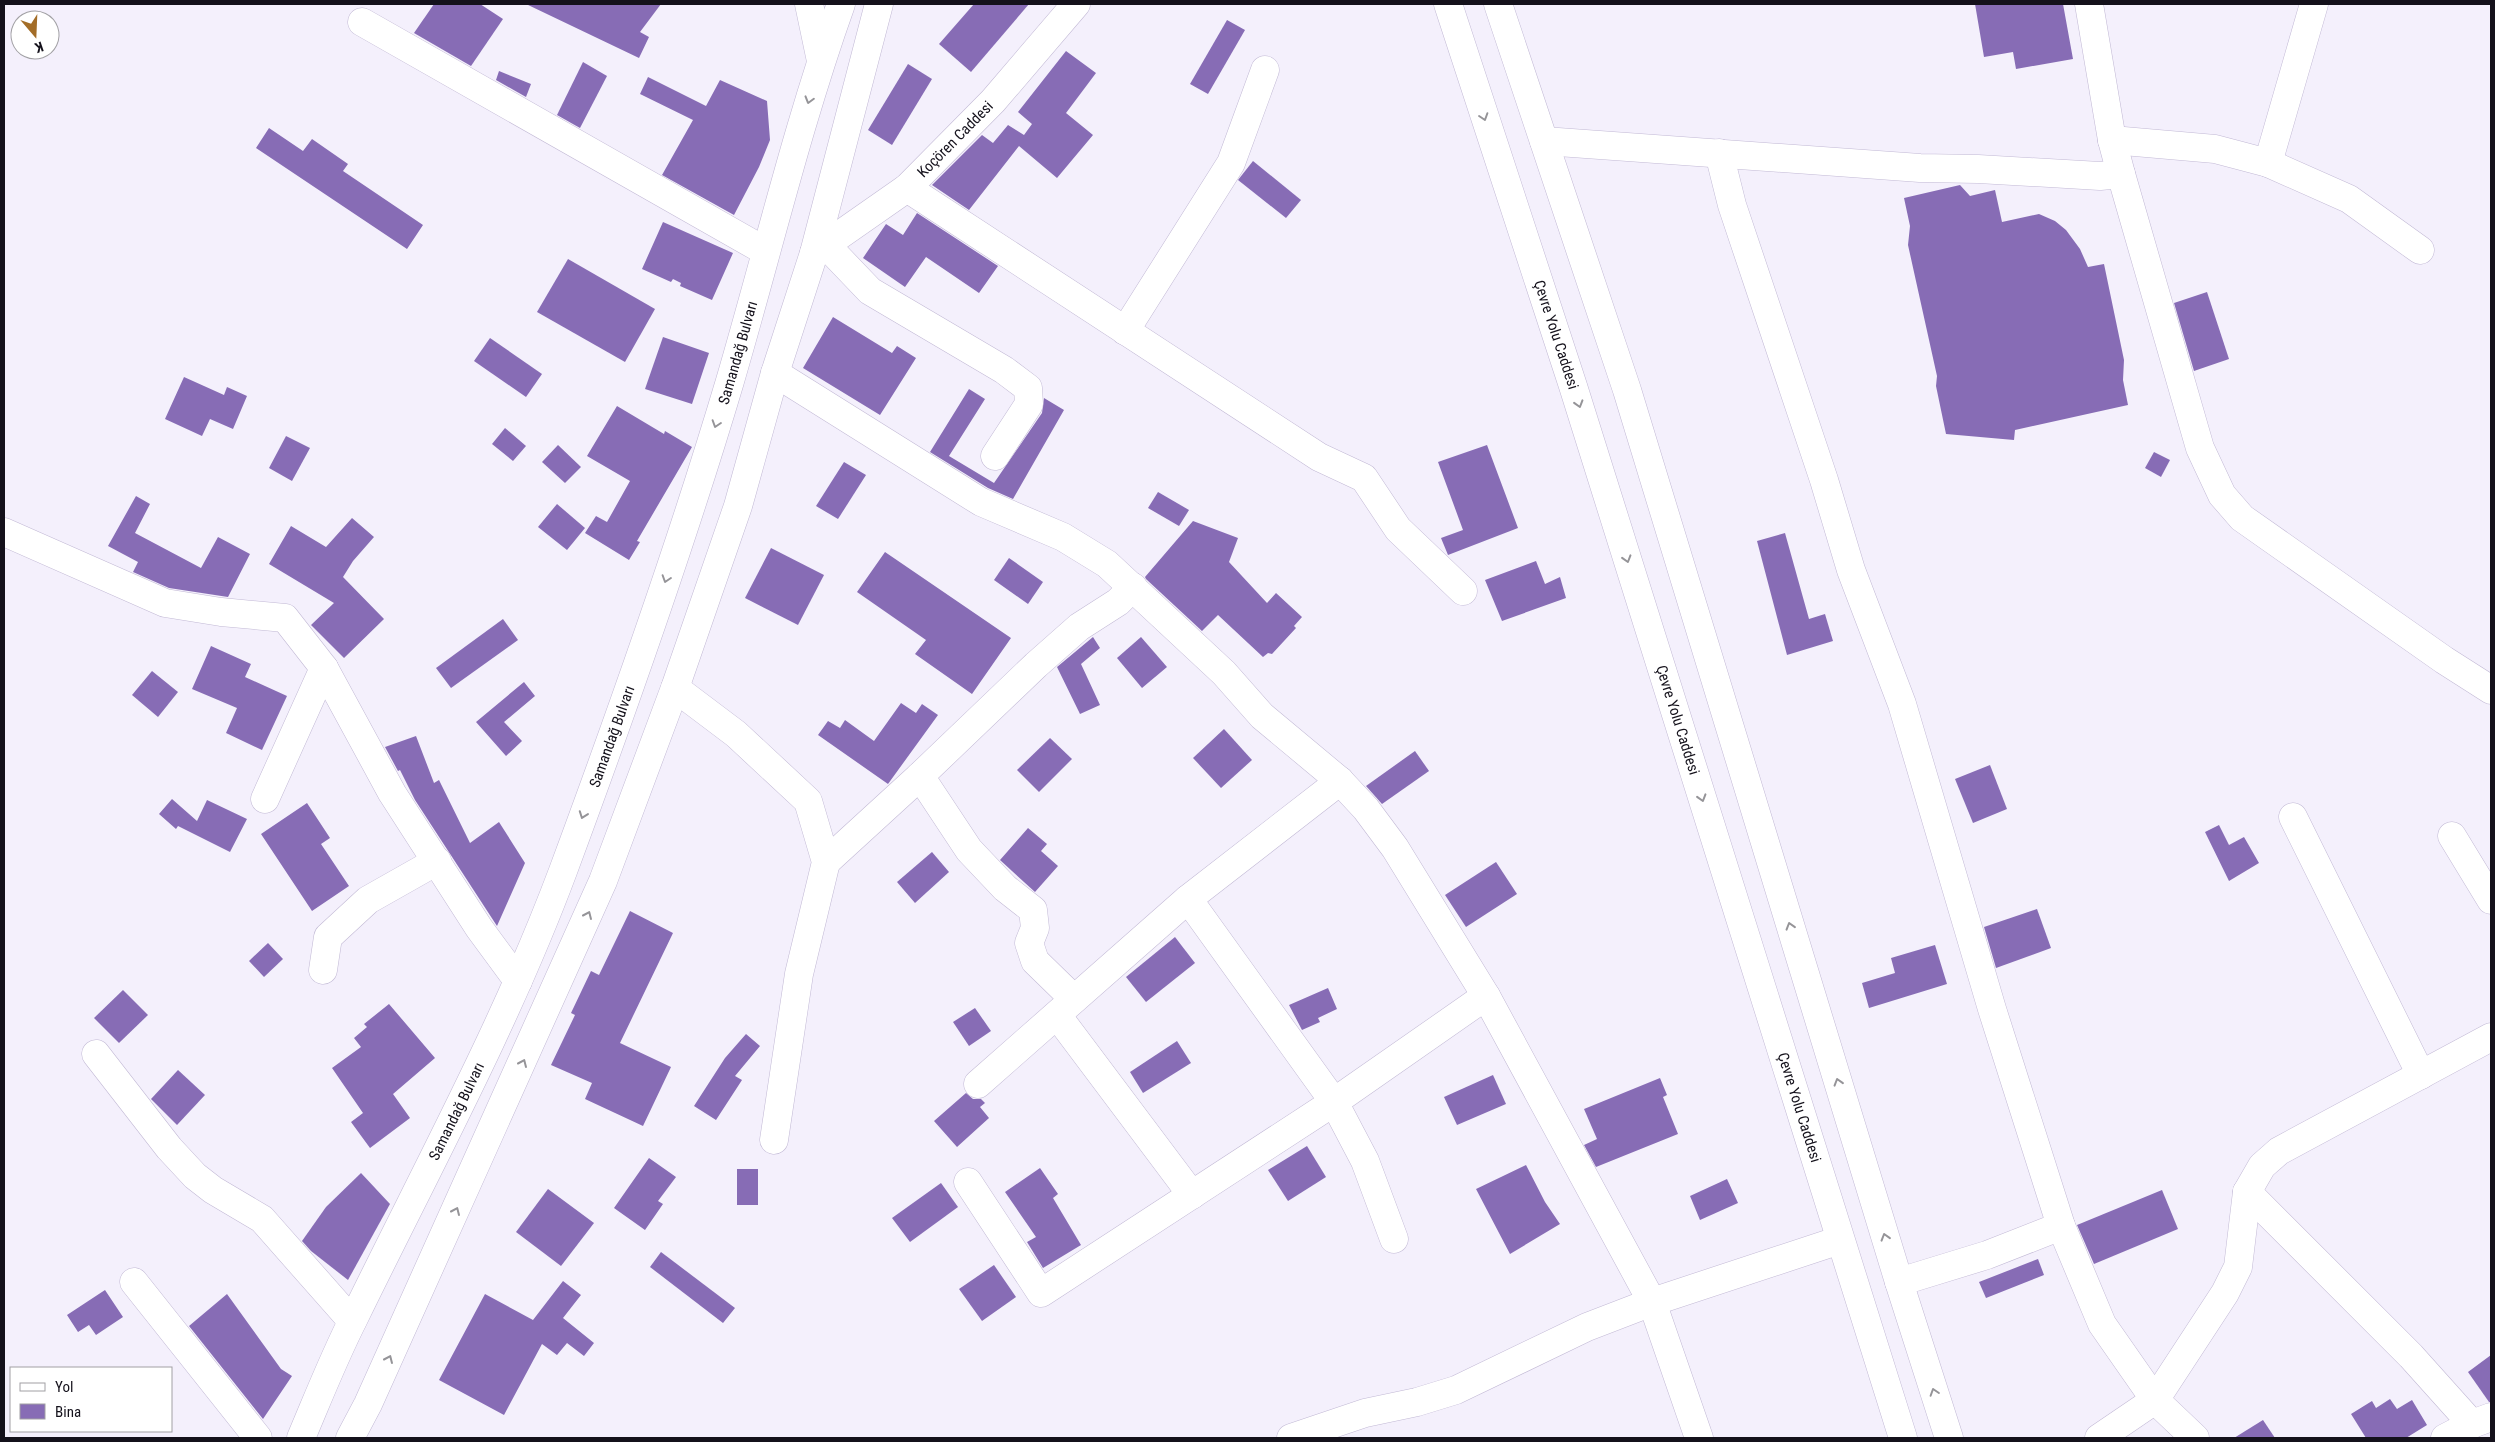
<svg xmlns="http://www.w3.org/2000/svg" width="2495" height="1442" font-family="'Roboto Condensed',sans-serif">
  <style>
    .building { fill: #876cb5 }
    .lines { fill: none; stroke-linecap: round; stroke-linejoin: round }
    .minor-casing { stroke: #c2b9d5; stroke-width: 29 }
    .highway-casing { stroke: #c2b9d5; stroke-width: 29 }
    .minor { stroke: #fff; stroke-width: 28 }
    .highway { stroke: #fff; stroke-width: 28 }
    .oneway { stroke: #959498 }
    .labels { text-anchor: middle; stroke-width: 4; stroke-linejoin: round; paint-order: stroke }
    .street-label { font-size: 15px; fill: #14111b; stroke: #fff }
  </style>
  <rect width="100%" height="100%" fill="#f4f0fc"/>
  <g class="building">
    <path d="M434,4H480L503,19L471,66L414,33Z"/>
    <path d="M526,4H661L640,32L649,37L639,58Z"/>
    <path d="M974,4H1029L971,72L939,44Z"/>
    <path d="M1975,4H2063L2073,59L2016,69L2013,52L1984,57Z"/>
    <path d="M1227,20L1245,30L1208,94L1190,84Z"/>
    <path d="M1066,51L1096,73L1066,113L1093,135L1057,178L1019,146L969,210L932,185L982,135L993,143L1008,125L1024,135L1032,124L1018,112Z"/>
    <path d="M583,62L607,76L580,128L557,115Z"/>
    <path d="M908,64L932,79L892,145L868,130Z"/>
    <path d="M499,71L531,84L526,97L496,80Z"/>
    <path d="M648,77L706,106L720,80L767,101L770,140L759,167L734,215L662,175L693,120L640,94Z"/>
    <path d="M269,128L303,151L312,139L348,164L343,171L423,225L407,249L256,148Z"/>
    <path d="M1253,161L1301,200L1286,218L1238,180Z"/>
    <path d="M1960,185L1970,196L1995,190L2002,222L2039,214L2055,221L2066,230L2080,249L2088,267L2104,264L2124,360L2123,380L2128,405L2015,430L2014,440L1946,434L1936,386L1937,376L1908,245L1910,226L1904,198Z"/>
    <path d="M917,213L998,266L979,293L926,257L905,287L863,258L886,224L903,235Z"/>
    <path d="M663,222L733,253L712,300L680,286L681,283L673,279L671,282L642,269Z"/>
    <path d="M568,259L655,309L625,362L537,312Z"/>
    <path d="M2207,292L2229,359L2194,371L2174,303Z"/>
    <path d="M833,317L892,353L897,346L916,358L880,415L803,368Z"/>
    <path d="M663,337L709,353L692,404L645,389Z"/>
    <path d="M490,338L542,374L526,397L474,361Z"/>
    <path d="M184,377L224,395L227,387L247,396L233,429L210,419L202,436L165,419Z"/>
    <path d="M969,389L985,399L949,456L994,483L1042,413L1044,398L1064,410L1013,499L988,488L930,452Z"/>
    <path d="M617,406L664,434L665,431L692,447L637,541L640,542L629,560L585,533L596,516L607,522L630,481L587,456Z"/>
    <path d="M505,428L526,446L513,461L492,444Z"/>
    <path d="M286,436L310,448L292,481L269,468Z"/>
    <path d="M558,445L581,467L565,483L542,462Z"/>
    <path d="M1487,445L1518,528L1448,555L1441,538L1463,530L1438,462Z"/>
    <path d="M2154,452L2170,460L2161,477L2145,468Z"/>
    <path d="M844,462L866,475L838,519L816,506Z"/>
    <path d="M1158,492L1189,510L1179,526L1148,508Z"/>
    <path d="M136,496L150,504L135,533L201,568L218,537L250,554L228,597L169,588L133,572L138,562L108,546Z"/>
    <path d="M557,504L585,528L567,550L538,527Z"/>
    <path d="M352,518L374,537L353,561L343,577L384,619L344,658L311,625L334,603L269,564L291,526L326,547Z"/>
    <path d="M1193,521L1238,538L1229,562L1267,603L1276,593L1302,617L1294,626L1296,628L1272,654L1268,653L1263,657L1218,615L1202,631L1146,579L1145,577Z"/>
    <path d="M1785,533L1809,619L1825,614L1833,641L1787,655L1757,541Z"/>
    <path d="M771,548L824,575L798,625L745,598Z"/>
    <path d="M885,552L1011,638L972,694L915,654L926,640L857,592Z"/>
    <path d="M1009,558L1043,582L1028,604L994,580Z"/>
    <path d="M1536,561L1545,584L1560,577L1566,598L1502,621L1485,580Z"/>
    <path d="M503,619L518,640L451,688L436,668Z"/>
    <path d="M1093,637L1100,648L1081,664L1100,705L1080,714L1057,667Z"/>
    <path d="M1141,637L1167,667L1142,688L1117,658Z"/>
    <path d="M211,646L251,664L245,677L287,696L262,750L226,733L237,708L192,689Z"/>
    <path d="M152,671L178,692L158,717L132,695Z"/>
    <path d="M524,682L535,696L504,722L522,741L506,756L476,722Z"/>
    <path d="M901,703L916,713L922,704L938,715L888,784L818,735L828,721L840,728L845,720L874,741Z"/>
    <path d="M1224,729L1252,760L1221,788L1193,758Z"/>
    <path d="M416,736L434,783L439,780L470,843L499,822L525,863L497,926L415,800L400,770L398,771L385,747Z"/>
    <path d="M1050,738L1072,759L1039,792L1017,770Z"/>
    <path d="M1415,751L1429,771L1382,804L1366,786Z"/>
    <path d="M1990,765L2007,809L1973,823L1955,779Z"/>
    <path d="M172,799L197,821L207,800L247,819L230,852L178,826L176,829L159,814Z"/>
    <path d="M307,803L330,838L321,844L349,886L312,911L261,834Z"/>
    <path d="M2219,825L2229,845L2244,837L2259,863L2229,881L2205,832Z"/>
    <path d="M1028,828L1047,844L1041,851L1058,866L1035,892L1000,860Z"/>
    <path d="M932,852L949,872L915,903L897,882Z"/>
    <path d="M1496,862L1517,894L1466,927L1445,895Z"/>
    <path d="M2037,909L2051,948L1996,968L1984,927Z"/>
    <path d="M630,911L673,933L620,1043L671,1067L643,1126L585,1099L592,1083L551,1065L575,1015L571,1013L591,971L599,975Z"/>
    <path d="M1175,937L1195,963L1146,1002L1126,977Z"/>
    <path d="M268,943L283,959L264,977L249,961Z"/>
    <path d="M1935,945L1947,984L1869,1008L1862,983L1895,973L1891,958Z"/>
    <path d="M1328,988L1337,1009L1318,1018L1320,1022L1302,1030L1289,1005Z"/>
    <path d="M123,990L148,1015L119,1043L94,1018Z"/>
    <path d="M389,1004L435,1058L393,1094L410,1118L370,1148L351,1122L363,1113L332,1068L361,1047L354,1038L367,1027L364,1024Z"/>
    <path d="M975,1008L991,1031L969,1046L953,1022Z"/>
    <path d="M746,1034L760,1046L735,1076L742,1080L716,1120L694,1106L725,1058Z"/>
    <path d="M1177,1041L1191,1063L1143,1093L1130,1072Z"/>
    <path d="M178,1070L205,1095L177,1125L151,1099Z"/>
    <path d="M1493,1075L1506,1104L1457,1125L1444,1097Z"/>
    <path d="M1660,1078L1667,1095L1663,1097L1678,1134L1596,1167L1584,1145L1597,1139L1584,1109Z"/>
    <path d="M966,1093L973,1099H981L985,1103L980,1107L989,1118L957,1147L934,1121Z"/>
    <path d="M1307,1146L1326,1177L1288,1201L1268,1170Z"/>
    <path d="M649,1158L676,1177L658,1201L663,1204L645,1230L614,1208Z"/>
    <path d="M1526,1165L1545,1202L1560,1224L1510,1254L1476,1189Z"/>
    <path d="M1040,1168L1058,1194L1053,1198L1081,1245L1043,1268L1027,1242L1036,1237L1005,1192Z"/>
    <rect x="737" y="1169" width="21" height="36"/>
    <path d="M361,1173L390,1204L348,1280L311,1251L302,1241L326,1207Z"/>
    <path d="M1727,1179L1738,1203L1700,1220L1690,1196Z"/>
    <path d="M941,1183L958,1207L910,1242L892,1218Z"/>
    <path d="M548,1189L594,1223L561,1266L516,1232Z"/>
    <path d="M2162,1190L2178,1229L2094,1264L2077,1225Z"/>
    <path d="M661,1252L735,1308L723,1323L650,1267Z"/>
    <path d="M2038,1259L2044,1275L1986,1298L1979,1282Z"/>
    <path d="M994,1265L1016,1297L982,1321L959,1289Z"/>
    <path d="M563,1281L581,1295L563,1318L594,1343L584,1356L567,1343L557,1355L542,1344L504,1415L439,1380L485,1294L533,1320Z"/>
    <path d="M105,1290L123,1317L96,1335L89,1325L78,1332L67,1315Z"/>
    <path d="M227,1294L281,1369L292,1376L263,1419L189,1326Z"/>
    <path d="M2491,1355V1402H2489L2468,1372Z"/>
    <path d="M2390,1399L2397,1409L2412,1400L2427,1425L2406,1438H2366L2351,1414L2372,1401L2376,1408Z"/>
    <path d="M2263,1420L2275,1438H2234Z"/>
  </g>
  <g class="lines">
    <defs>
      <g id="minor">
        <path d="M809,4L821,61"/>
        <path d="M2089,4L2112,140L2121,174L2200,448L2222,495L2242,518L2444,660L2491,690"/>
        <path d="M362,22L765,251"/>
        <path d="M2112,140L2215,149L2268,163L2349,199L2420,250"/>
        <path d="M1544,141L1920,168L1978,169L2100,176L2121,174"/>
        <path d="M1719,153L1732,205L1824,480L1851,570L1902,704L1992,1009L2061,1226"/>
        <path d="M2268,163L2314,4"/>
        <path d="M907,188L1319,457L1364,478L1398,529L1463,591"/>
        <path d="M826,245L870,291L1004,370L1028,388L1029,404L995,456"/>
        <path id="s1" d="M814,253L907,188L993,101L1076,4"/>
        <path d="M1125,331L1231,163L1265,70"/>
        <path d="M775,373L981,502L1063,537L1107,564L1224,673L1262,716L1340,781L1366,809L1395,848L1486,996L1652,1302L1699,1438"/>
        <path d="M4,532L165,603L221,612L285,618L324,668L392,793L479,928L518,981"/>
        <path d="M675,688L736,734L808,801L826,862L799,974L774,1140"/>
        <path d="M920,776L969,850L1005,888L1033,910L1035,928L1029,943L1035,961L1074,999"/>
        <path d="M265,799L324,668"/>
        <path d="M2293,817L2421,1075"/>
        <path d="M2452,836L2491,900"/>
        <path d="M826,862L920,776L1036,665L1079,627L1118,602L1133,587"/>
        <path d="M1188,899L1334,1102L1365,1161L1394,1239"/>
        <path d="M323,970L328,937L368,900L437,861"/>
        <path d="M1057,1015L1192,1195"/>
        <path d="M96,1054L169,1148L195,1176L213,1190L262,1219L352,1321"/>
        <path d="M978,1084L1188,899L1340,781"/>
        <path d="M968,1182L1041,1293L1334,1102L1486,996"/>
        <path d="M2247,1192L2411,1356L2472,1424"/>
        <path d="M134,1282L258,1438"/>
        <path d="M1899,1282L1987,1255L2061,1226L2102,1324L2155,1400L2195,1438"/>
        <path d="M1291,1438L1365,1413L1417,1402L1456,1390L1587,1327L1652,1302L1840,1240"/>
        <path d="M2099,1438L2155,1400L2225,1293L2238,1267L2247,1192L2262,1166L2279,1151L2491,1037"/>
        <path d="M2445,1438L2472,1424L2491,1417"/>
      </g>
      <g id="highway">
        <path id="s2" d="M1448,4L1573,386L1903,1438"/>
        <path d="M1498,4L1627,390L1899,1282L1949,1438"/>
        <path id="s3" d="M301,1438C318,1398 334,1357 354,1318C426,1170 505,1026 563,871C623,709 681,546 730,381C767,255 797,127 841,4"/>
        <path d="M350,1438L368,1404L603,881L675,688L738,506L775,373L814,253L879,4"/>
      </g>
    </defs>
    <use href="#minor" class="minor-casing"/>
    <use href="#highway" class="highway-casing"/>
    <use href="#minor" class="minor"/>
    <use href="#highway" class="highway"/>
  </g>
  <defs><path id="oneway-chevron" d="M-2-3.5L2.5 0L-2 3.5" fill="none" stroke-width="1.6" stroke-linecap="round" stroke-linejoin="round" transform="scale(1.25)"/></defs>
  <g class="oneway">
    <use href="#oneway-chevron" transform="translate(809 100) rotate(106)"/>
    <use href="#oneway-chevron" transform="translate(1484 117) rotate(72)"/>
    <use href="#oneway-chevron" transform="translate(1579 404) rotate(73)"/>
    <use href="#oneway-chevron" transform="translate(716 424) rotate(108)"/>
    <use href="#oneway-chevron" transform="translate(1627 559) rotate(73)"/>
    <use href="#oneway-chevron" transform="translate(666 579) rotate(108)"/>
    <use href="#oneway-chevron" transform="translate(1702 798) rotate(73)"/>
    <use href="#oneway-chevron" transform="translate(583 815) rotate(110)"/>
    <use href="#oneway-chevron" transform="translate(588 915) rotate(-66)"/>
    <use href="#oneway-chevron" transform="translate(1790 926) rotate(-107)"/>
    <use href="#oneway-chevron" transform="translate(523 1063) rotate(-66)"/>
    <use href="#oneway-chevron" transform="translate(1838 1082) rotate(-107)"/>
    <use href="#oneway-chevron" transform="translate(456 1211) rotate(-66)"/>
    <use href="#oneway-chevron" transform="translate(1885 1237) rotate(-107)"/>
    <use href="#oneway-chevron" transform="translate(389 1359) rotate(-66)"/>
    <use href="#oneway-chevron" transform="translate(1934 1392) rotate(-108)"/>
  </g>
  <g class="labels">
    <g class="street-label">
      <text dy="5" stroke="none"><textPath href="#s1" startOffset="182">Koçören Caddesi</textPath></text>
      <text dy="5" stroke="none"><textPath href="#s2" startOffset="348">Çevre Yolu Caddesi</textPath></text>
      <text dy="5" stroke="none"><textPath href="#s3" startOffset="1172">Samandağ Bulvarı</textPath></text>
      <text dy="5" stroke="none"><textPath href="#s2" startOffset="752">Çevre Yolu Caddesi</textPath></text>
      <text dy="5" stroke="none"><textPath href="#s3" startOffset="768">Samandağ Bulvarı</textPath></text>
      <text dy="5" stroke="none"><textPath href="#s2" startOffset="1158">Çevre Yolu Caddesi</textPath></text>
      <text dy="5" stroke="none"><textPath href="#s3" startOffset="362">Samandağ Bulvarı</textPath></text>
    </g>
  </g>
  <rect width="2495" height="1442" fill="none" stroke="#14111b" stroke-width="10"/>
  <rect x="10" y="1367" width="162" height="65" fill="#ffffff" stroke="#a1a0a4"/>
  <rect x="20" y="1383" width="25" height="8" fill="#ffffff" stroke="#a1a0a4"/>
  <text x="55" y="1392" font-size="15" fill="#14111b">Yol</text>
  <rect x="20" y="1404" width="25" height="15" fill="#876cb5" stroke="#a1a0a4"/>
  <text x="55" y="1417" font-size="15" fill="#14111b">Bina</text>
  <g transform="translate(35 35) rotate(161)"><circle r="24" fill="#ffffff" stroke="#a1a0a4"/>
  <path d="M0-4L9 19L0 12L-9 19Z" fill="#a36d28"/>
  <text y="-8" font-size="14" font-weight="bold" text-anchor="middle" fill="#14111b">K</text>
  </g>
</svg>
